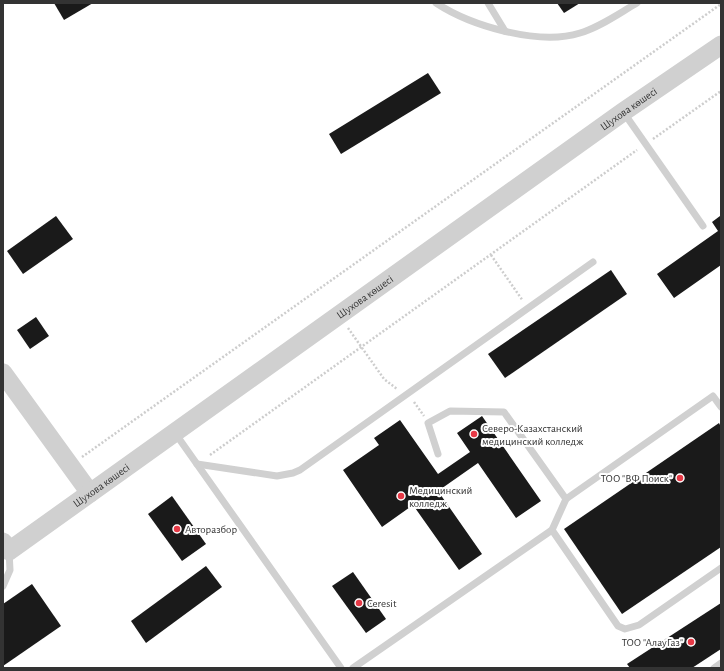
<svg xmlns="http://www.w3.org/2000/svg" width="724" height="671" font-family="'Alegreya Sans',sans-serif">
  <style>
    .building { fill: #1a1a1a }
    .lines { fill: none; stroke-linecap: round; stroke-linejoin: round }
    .path { stroke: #cdcdcd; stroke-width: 2.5; stroke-dasharray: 2 2; stroke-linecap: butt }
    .service { stroke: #d0d0d0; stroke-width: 7 }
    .tertiary { stroke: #d0d0d0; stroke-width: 19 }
    .poi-dot { fill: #e63946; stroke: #fff; stroke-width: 1.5 }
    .labels { text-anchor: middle; stroke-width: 4; stroke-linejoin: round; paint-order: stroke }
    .street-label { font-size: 11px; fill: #333; stroke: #fff }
    .poi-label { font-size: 11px; fill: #333; stroke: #fff; text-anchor: start }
  </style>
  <rect width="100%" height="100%" fill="#fff"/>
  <g class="building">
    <path d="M54,3H93L64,20Z"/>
    <path d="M557,3H580L564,13Z"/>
    <path d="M428,73L441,93L341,154L329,134Z"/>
    <path d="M56,216L73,239L23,274L7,251Z"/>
    <path d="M720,216L721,265L674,298L657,274L718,231L712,222Z"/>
    <path d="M611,270L627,294L505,378L488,354Z"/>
    <path d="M36,317L49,336L30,349L17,330Z"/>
    <path d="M482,416L541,501L516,518L478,463L438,491L482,554L459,570L413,505L382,527L343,470L379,445L374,438L400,420L438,474L470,452L457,433Z"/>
    <path d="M719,423L721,427V547L622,614L564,529Z"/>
    <path d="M172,496L206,544L182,561L148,514Z"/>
    <path d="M206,566L222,587L146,643L131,621Z"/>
    <path d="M353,572L386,619L366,633L332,586Z"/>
    <path d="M32,584L61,626L3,666V604Z"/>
    <path d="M721,603V649L692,668H630L627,664Z"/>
  </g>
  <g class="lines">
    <g class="path">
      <path d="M653,139L721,91"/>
      <path d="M491,255L523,301"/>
      <path d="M348,328L384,379L397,389"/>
      <path d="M414,402L424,416"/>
      <path d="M210,455L637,150"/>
      <path d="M82,457L721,4"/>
    </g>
    <g class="service">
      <path d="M436,3C471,26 539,46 580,33C600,27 618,14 637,3"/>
      <path d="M488,3L505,31"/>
      <path d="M624,113L703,226"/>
      <path d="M175,433L341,668"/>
      <path d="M438,454L428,423L450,411L504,412L566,499"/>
      <path d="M197,464L277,476L293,473L300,470L593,262"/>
      <path d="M552,530L618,626L625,629L639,625L721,568"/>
      <path d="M3,586L10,570L9,551"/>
      <path d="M353,668L552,530L566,499L713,396L721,407"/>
      <path d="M714,668L721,663"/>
    </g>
    <g class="tertiary">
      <path d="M3,373L90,493"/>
      <path id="s1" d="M3,542L9,551L623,112L721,45"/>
    </g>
  </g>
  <g class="poi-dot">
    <circle cx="474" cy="434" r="4"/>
    <circle cx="680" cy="478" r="4"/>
    <circle cx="401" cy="496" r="4"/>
    <circle cx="177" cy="529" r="4"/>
    <circle cx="359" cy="603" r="4"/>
    <circle cx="691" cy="642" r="4"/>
  </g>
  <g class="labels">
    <g class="street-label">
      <text dy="4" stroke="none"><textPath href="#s1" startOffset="772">Шухова көшесі</textPath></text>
      <text dy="4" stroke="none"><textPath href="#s1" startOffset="448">Шухова көшесі</textPath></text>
      <text dy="4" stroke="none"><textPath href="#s1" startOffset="124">Шухова көшесі</textPath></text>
    </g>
    <g class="poi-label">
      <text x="482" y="432">Северо-Казахстанский<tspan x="482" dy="13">медицинский колледж</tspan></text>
      <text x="672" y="482" text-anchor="end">ТОО "ВФ Поиск"</text>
      <text x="409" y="494">Медицинский<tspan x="409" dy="13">колледж</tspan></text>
      <text x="185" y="533">Авторазбор</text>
      <text x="367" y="607">Ceresit</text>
      <text x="683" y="646" text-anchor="end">ТОО "АлауГаз"</text>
    </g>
  </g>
  <rect width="724" height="671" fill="none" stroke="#333333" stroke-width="8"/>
</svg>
